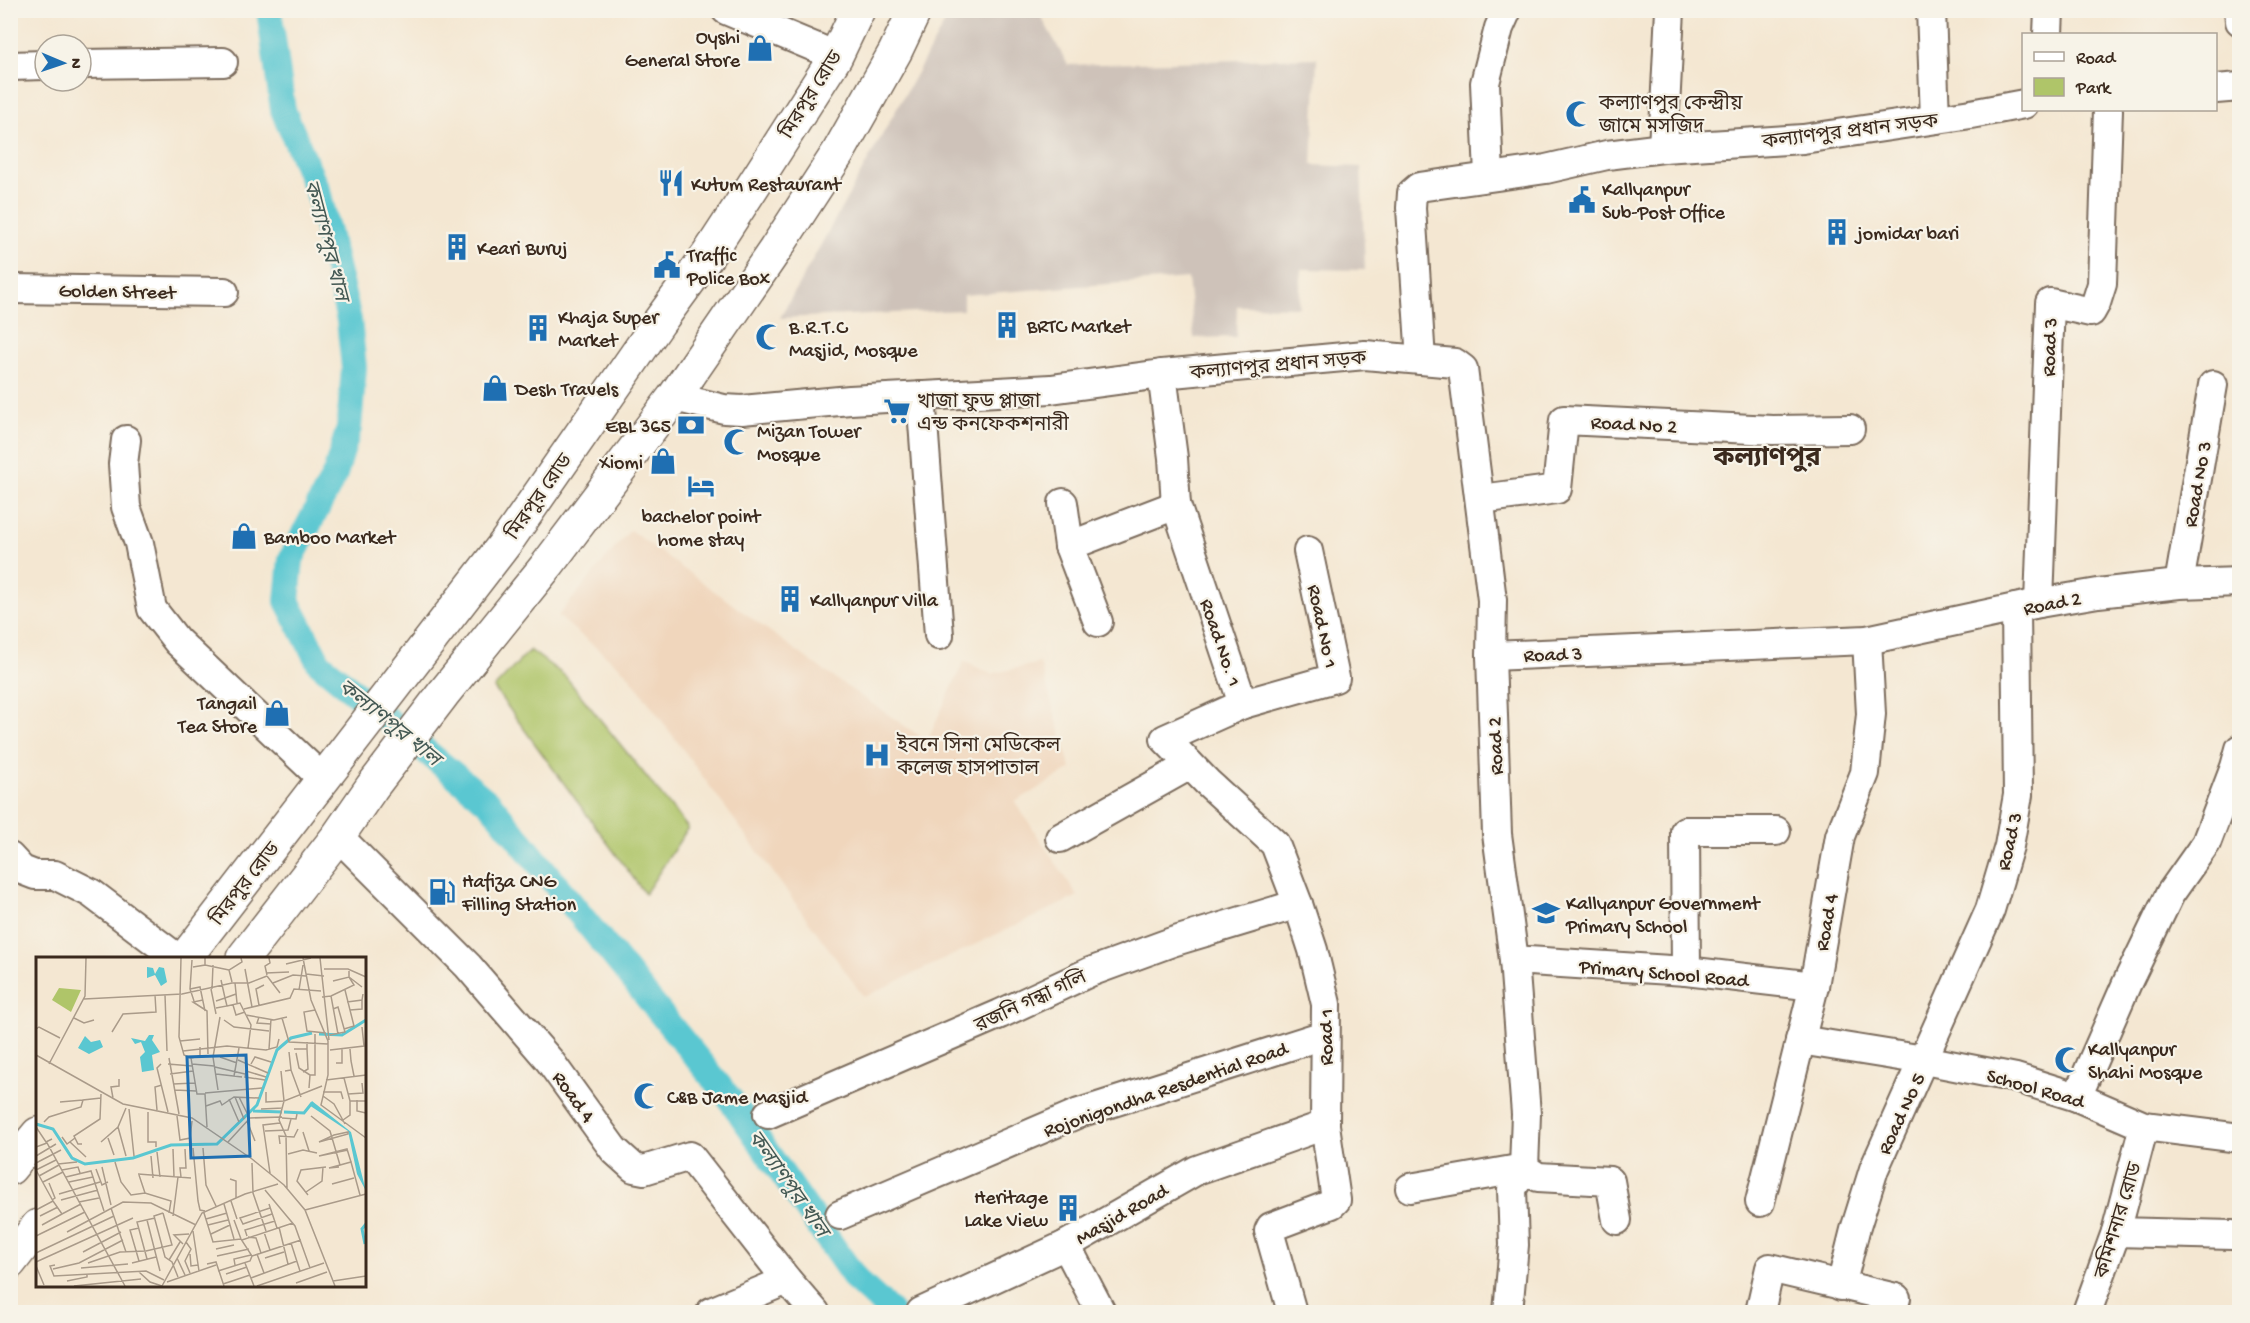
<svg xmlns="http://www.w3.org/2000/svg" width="2250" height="1323" font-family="'Gochi Hand','Noto Sans Bengali',sans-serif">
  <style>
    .built { fill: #f0d6bc }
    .industrial { fill: #cec2b9 }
    .green { fill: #afc569; stroke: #757844; stroke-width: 1.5 }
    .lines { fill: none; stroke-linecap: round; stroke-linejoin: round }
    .canal { stroke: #5ac7d1; stroke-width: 26 }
    .minor-casing { stroke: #7c6c5d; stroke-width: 32 }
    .highway-casing { stroke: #7c6c5d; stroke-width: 36 }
    .minor { stroke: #fff; stroke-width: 28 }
    .highway { stroke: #fff; stroke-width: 33 }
    .labels { text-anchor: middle; stroke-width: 4.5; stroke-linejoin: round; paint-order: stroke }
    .poi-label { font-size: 20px; fill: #3b2a1e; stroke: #f7f3e8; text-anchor: start }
    .street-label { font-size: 20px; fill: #3b2a1e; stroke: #f7f3e8 }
    .water-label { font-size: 21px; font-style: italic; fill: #445954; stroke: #f7f3e8 }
    .district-label { font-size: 26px; font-weight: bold; fill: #3b2a1e; stroke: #f7f3e8 }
    .inset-river { fill: none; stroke: #5ac7d1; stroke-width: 3 }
    .inset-road { fill: none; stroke: #aa9b8a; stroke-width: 1.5 }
    .view { fill: #1f6fb2; fill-opacity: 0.15; stroke: #1f6fb2; stroke-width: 3 }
    .inset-edge { fill: none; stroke: #3b2a1e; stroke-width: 3 }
  </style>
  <rect width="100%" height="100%" fill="#f7f3e8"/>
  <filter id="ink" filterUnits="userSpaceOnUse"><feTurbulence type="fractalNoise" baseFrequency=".0167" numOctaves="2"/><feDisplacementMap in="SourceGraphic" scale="12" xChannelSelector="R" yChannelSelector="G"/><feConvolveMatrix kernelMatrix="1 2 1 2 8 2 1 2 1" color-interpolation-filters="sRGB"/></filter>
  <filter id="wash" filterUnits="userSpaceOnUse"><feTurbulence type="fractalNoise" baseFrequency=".008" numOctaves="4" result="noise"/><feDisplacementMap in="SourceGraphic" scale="24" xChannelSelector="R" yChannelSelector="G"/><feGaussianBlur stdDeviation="1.35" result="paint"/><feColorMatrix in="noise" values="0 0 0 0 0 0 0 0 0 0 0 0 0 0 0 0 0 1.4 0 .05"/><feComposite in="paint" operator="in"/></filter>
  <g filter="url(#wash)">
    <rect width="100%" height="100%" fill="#f4e7d2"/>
    <path class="built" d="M630,530L830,675L927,741L964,661L991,674L1040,663L1071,769L1015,802L1078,896L864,997L627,673L558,616Z"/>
    <path class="industrial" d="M952,10L1038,11L1068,65L1317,58L1312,165L1361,167L1365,270L1301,269L1299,307L1237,306L1236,337L1194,338L1188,278L963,295V310L780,318Z"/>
    <path class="green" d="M530,650L565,676L688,828L645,894L494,688Z"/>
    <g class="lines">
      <path class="canal" d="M269,10L283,110L319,195L349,320L354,368L349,428L335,474L291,559L287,601L319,663L491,805L730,1099L857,1281L891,1312"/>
    </g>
  </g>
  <g filter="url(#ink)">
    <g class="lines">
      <defs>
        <g id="minor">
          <path d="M726,10L836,56"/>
          <path d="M1931,10L1935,119"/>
          <path d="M2239,10L2240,21"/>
          <path d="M2048,34L2049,10"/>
          <path d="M81,64L223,62"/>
          <path d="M10,66L45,65"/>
          <path d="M2216,89L2240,87"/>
          <path d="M1663,148L1670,10"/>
          <path d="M1489,176L1485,83L1499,28L1507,10"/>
          <path d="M10,289L224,292"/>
          <path d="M1421,360L1455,363L1463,369L1492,600L1491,656L1497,834L1514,960L1526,1114L1524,1168L1512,1189L1514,1245L1508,1312"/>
          <path d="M1162,374L1173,458L1176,505L1243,704L1165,739L1207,782L1275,844L1298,904L1313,950L1326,1004L1325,1125L1336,1200L1332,1204L1271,1227L1269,1231L1292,1312"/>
          <path d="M921,396L939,635"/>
          <path d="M674,397L724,409L742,410L850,400L1051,389L1162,374L1365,355L1421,360L1411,208L1412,193L1419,187L1546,169L1607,155L1663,148L1803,139L1971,114L2024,104"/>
          <path d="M126,440L123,464L126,507L139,543L152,609L177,641L324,780"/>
          <path d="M1481,499L1557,489L1564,420L1773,430L1850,429"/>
          <path d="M1063,503L1069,546L1098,622"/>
          <path d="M1069,546L1176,505"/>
          <path d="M2179,584L2213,385"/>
          <path d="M2039,603L2050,303L2091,312L2096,303L2102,284L2108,110"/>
          <path d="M1491,656L1867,640L2039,603L2098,593L2179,584L2240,582"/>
          <path d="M1243,704L1335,678L1308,551"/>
          <path d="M338,836L468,966L549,1060L614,1150L634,1168L644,1170L690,1156L787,1280L815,1312"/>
          <path d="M1060,838L1190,765"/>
          <path d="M10,857L22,870L35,875H55L91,893L177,958"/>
          <path d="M1514,960L1686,971L1814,986"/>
          <path d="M1686,971L1685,831H1776"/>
          <path d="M1800,1040L1924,1060L2016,1078L2077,1097L2144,1126L2240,1138"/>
          <path d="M2077,1097L2127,983L2170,894L2206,843L2235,767L2240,749"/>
          <path d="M768,1114L1000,1014L1090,972L1172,942L1298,904"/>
          <path d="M1410,1188L1524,1168L1538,1177L1610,1181L1617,1220"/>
          <path d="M1760,1202L1814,986L1840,836L1865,773L1871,714L1867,640"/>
          <path d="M840,1215L1079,1113L1324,1035"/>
          <path d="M2116,1232L2232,1235"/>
          <path d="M1066,1245L1101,1312"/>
          <path d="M1841,1286L1855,1230L1874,1169L1990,910L2009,846L2018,795L2016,608"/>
          <path d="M711,1312L787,1280"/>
          <path d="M921,1312L1066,1245L1197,1170L1325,1125"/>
          <path d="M1760,1312L1770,1268L1896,1298L1892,1312"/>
          <path d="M2087,1312L2116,1232L2144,1126"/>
        </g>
        <g id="highway">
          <path d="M185,958L507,541L659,322L708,255L751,189L836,56L858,10"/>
          <path d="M243,958L338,836L372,787L443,694L548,564L674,397L775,250L838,153L895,52L915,10"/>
          <path d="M10,1168L38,1134"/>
          <path d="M10,1262L38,1226"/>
        </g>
      </defs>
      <use href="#minor" class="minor-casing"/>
      <use href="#highway" class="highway-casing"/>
      <use href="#minor" class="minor"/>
      <use href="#highway" class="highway"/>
    </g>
  </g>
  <defs>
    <symbol id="shop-bare" viewBox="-9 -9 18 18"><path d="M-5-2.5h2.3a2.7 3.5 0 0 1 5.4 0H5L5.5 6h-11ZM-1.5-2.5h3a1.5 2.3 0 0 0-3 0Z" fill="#1f6fb2" stroke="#f7f3e8" stroke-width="2.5" paint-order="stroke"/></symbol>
    <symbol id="mosque-bare" viewBox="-9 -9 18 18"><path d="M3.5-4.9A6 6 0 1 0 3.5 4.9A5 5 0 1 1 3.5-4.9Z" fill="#1f6fb2" stroke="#f7f3e8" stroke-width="2.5" paint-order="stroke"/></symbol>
    <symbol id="restaurant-bare" viewBox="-9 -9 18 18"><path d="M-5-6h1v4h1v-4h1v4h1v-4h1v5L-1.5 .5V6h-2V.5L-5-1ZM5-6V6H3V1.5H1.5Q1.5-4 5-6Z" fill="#1f6fb2" stroke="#f7f3e8" stroke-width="2.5" paint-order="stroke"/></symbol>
    <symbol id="civic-bare" viewBox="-9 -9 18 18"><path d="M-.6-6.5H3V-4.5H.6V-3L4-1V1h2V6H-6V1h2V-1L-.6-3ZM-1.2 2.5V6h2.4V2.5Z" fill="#1f6fb2" stroke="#f7f3e8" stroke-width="2.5" paint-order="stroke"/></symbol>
    <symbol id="building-bare" viewBox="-9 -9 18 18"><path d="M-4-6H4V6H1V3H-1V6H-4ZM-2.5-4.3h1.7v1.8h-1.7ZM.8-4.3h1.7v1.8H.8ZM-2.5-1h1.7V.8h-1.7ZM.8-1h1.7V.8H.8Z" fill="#1f6fb2" stroke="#f7f3e8" stroke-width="2.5" paint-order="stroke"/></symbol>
    <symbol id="supermarket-bare" viewBox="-9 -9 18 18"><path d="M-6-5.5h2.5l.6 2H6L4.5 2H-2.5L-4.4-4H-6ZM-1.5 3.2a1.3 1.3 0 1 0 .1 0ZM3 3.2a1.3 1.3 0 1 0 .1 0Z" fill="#1f6fb2" stroke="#f7f3e8" stroke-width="2.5" paint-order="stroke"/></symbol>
    <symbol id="bank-bare" viewBox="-9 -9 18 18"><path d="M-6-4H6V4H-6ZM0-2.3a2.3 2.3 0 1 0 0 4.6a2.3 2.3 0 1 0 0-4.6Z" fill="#1f6fb2" stroke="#f7f3e8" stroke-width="2.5" paint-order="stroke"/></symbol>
    <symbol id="hotel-bare" viewBox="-9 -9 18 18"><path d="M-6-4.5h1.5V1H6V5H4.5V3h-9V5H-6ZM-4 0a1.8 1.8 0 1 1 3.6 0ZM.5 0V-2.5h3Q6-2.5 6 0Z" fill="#1f6fb2" stroke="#f7f3e8" stroke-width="2.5" paint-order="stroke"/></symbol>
    <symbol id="hospital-bare" viewBox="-9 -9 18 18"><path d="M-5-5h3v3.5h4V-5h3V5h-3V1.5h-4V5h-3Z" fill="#1f6fb2" stroke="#f7f3e8" stroke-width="2.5" paint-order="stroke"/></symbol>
    <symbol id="fuel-bare" viewBox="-9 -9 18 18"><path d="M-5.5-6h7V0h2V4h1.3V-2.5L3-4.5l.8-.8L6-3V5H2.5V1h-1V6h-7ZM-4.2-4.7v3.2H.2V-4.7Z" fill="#1f6fb2" stroke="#f7f3e8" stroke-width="2.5" paint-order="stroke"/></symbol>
    <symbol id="school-bare" viewBox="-9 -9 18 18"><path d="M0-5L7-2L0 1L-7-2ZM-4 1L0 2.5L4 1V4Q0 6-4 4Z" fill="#1f6fb2" stroke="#f7f3e8" stroke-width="2.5" paint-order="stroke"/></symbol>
  </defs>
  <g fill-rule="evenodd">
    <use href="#shop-bare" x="741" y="29" width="38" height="38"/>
    <use href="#mosque-bare" x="1560" y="95" width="38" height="38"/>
    <use href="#restaurant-bare" x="652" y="164" width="38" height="38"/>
    <use href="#civic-bare" x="1563" y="181" width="38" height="38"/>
    <use href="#building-bare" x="1818" y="213" width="38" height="38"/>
    <use href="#building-bare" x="438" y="228" width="38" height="38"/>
    <use href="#civic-bare" x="648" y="246" width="38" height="38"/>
    <use href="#building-bare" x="988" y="306" width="38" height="38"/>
    <use href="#building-bare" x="519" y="309" width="38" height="38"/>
    <use href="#mosque-bare" x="750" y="318" width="38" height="38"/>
    <use href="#shop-bare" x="476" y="369" width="38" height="38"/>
    <use href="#supermarket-bare" x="878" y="392" width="38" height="38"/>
    <use href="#bank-bare" x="672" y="406" width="38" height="38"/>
    <use href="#mosque-bare" x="718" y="423" width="38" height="38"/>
    <use href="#shop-bare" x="644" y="442" width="38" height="38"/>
    <use href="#hotel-bare" x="682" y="467" width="38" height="38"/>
    <use href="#shop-bare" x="225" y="517" width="38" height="38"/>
    <use href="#building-bare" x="771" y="580" width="38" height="38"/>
    <use href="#shop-bare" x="258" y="694" width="38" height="38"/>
    <use href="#hospital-bare" x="858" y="736" width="38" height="38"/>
    <use href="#fuel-bare" x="423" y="873" width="38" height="38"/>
    <use href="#school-bare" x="1527" y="894" width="38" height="38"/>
    <use href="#mosque-bare" x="2049" y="1041" width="38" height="38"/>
    <use href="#mosque-bare" x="628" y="1077" width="38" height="38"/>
    <use href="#building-bare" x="1049" y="1189" width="38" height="38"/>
  </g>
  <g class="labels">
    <g class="poi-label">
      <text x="740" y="43" text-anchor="end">Oyshi<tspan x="740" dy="23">General Store</tspan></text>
      <text x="1599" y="109">কল্যাণপুর কেন্দ্রীয়<tspan x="1599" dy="23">জামে মসজিদ</tspan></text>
      <text x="691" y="190">Kutum Restaurant</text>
      <text x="1602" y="195">Kallyanpur<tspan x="1602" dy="23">Sub-Post Office</tspan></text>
      <text x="1857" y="239">jomidar bari</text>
      <text x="477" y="254">Keari Buruj</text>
      <text x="687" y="261">Traffic<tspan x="687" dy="23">Police Box</tspan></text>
      <text x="558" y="323">Khaja Super<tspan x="558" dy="23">Market</tspan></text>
      <text x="1027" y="332">BRTC Market</text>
      <text x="789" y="333">B.R.T.C<tspan x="789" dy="23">Masjid, Mosque</tspan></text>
      <text x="515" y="395">Desh Travels</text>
      <text x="917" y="407">খাজা ফুড প্লাজা<tspan x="917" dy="23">এন্ড কনফেকশনারী</tspan></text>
      <text x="671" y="432" text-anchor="end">EBL 365</text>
      <text x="757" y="437">Mizan Tower<tspan x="757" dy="23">Mosque</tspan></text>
      <text x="643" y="468" text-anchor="end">Xiomi</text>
      <text x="701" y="522" text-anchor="middle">bachelor point<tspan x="701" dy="23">home stay</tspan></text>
      <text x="264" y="543">Bamboo Market</text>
      <text x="810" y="606">Kallyanpur Villa</text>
      <text x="257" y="709" text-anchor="end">Tangail<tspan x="257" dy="23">Tea Store</tspan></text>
      <text x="897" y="751">ইবনে সিনা মেডিকেল<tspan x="897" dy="23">কলেজ হাসপাতাল</tspan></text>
      <text x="462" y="887">Hafiza CNG<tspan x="462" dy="23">Filling Station</tspan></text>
      <text x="1566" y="909">Kallyanpur Government<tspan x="1566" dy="23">Primary School</tspan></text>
      <text x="2088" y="1055">Kallyanpur<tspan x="2088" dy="23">Shahi Mosque</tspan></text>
      <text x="667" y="1103">C&amp;B Jame Masjid</text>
      <text x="1048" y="1203" text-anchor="end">Heritage<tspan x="1048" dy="23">Lake View</tspan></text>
    </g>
    <g class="street-label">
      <text transform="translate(810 94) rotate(-58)" y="7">মিরপুর রোড</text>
      <text transform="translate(1850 130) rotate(-7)" y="7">কল্যাণপুর প্রধান সড়ক</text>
      <text transform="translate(117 290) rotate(1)" y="7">Golden Street</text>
      <text transform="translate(2048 347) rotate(-88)" y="7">Road 3</text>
      <text transform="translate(1278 364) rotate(-5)" y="7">কল্যাণপুর প্রধান সড়ক</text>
      <text transform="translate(1634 423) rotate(3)" y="7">Road No 2</text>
      <text transform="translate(2196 484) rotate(-80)" y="7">Road No 3</text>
      <text transform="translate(538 496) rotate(-55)" y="7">মিরপুর রোড</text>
      <text transform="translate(2052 602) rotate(-11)" y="7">Road 2</text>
      <text transform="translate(1324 626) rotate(78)" y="7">Road No 1</text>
      <text transform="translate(1222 642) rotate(71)" y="7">Road No. 1</text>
      <text transform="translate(1553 653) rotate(-2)" y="7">Road 3</text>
      <text transform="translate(1494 746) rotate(-92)" y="7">Road 2</text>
      <text transform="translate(2008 841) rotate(-77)" y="7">Road 3</text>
      <text transform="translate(244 883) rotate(-52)" y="7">মিরপুর রোড</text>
      <text transform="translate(1825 922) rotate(-80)" y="7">Road 4</text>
      <text transform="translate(1664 972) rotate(5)" y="7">Primary School Road</text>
      <text transform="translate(1030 1000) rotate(-25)" y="7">রজনি গন্ধা গলি</text>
      <text transform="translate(1325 1037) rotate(-90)" y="7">Road 1</text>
      <text transform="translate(2036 1087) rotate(16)" y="7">School Road</text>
      <text transform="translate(1165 1088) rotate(-19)" y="7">Rojonigondha Resdential Road</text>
      <text transform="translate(575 1096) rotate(54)" y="7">Road 4</text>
      <text transform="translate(1900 1113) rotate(-65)" y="7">Road No 5</text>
      <text transform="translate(1121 1213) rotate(-30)" y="7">Masjid Road</text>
      <text transform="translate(2117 1220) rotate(-73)" y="7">কমিশনার রোড</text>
    </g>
    <g class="water-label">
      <text transform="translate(327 240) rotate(75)" y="7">কল্যাণপুর খাল</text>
      <text transform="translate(390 722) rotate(39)" y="7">কল্যাণপুর খাল</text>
      <text transform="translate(789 1183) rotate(55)" y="7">কল্যাণপুর খাল</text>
    </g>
    <g class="district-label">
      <text x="1767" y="465">কল্যাণপুর</text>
    </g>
  </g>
  <g transform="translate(36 957)">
    <rect width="330" height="330" fill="#f4e7d2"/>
    <path d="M23,31L45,33L35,55L16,43Z" fill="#afc569"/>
    <path d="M111,10L117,11L119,17L123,10L128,11L131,25L125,29L119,18L111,21ZM113,78H118L116,83L124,95L116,98L118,113L106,115L104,100L109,95L105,85L99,87L95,81L109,84ZM49,79L55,85L64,83L67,90L53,97L42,91ZM276,144L315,175L330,234L321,217L312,174L273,148Z" fill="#5ac7d1"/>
    <path class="inset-river" d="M283,77L306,78L330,63M217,154L246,155M248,155L268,156L276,146M0,167L17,172L36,201L49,207L97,201L135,188L181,187L221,148L241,93L255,81L276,76M329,287L326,272L330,267"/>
    <path class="inset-road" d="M145,1L143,80L148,98L155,101M267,1L275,43L292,84V118L285,148L330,181M284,1L293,83M156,3L154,32L158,44M250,7L275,1M169,8L193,13M157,10L169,8V1M209,12L216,50M288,12H312L330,20M313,14V20L326,30M230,16L253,15M270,17L288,19M231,18L229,9L234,6L233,1M231,19L244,36M185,23L189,41L200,37M196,25L193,13L206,5L205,1M199,26L201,46M237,26L257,18L270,19M154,32L164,30L169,54M175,32L180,57M176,32L177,8M263,33L267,8M129,38L131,94M295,39L318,28L313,20L297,24M286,40L295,39L302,77M48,42L146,37L196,26H213L231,19M167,43L157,45L171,54L172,97M180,44L189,41L191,49L180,51M311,45L326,43L327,37M197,48L200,58L209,55M223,48L220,32L228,28M191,49L204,46L210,58L238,63L251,60M208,52L254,41L258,32L285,34M279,53L268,55L271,74L290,76M314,53L326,52V43M210,58L215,68L212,91M223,60L221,66L235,67M38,61L48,66L58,63M246,61L253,85L292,87M188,63L198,70L233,74M0,72L3,70L24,81M308,72L318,69L309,33M76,75L87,57L120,55L119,38M294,78L309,75L302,50L297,52M144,84L164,82M233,92L235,62M258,92H271V85M294,93L328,89L326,70M147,94L191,89L230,93L241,90L243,82M253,95L255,113L249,114L255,113L265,140M260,96L263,111L274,118M0,98L87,147L156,161L216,202L248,228L269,253L299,329M184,100L201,106M133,101L143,157M155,101L161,137H169L171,170M155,101L164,99V90M202,103L232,116M300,106H306V92M13,107L49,39L50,1M125,107L121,111L132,155M132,107L156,109M156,107L178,109M215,107L219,100L235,105M179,110L209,117M267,115L272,112L271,92M134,117L157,114M180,117L206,120M198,119L203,91M318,119L315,104L314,92L315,104L318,119M308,121L314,144H330M229,123L209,120L210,114L230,120M290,123L330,118M137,127L159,126M273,131L274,118H279V77M139,133L160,134M182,133L177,100L184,60M230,135V145L248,144L245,114M287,135H305L307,142M169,136L226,131M312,137L327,136L326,126M287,139L298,147L309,167M199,140L208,162M203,140L212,158M77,141L75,130L83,129V122M193,142L203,165M321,143V154L330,156M24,145L47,143M170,149L184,144L186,148L198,140L223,141M93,152L98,199M225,152L247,151M121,153L119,130L126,128M112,155V185H120V190M141,159L144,183L154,181L156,164M275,159L294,174L304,208L315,205L324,238M246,161L260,162L261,157M307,163L314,158V144M211,164L219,184M8,165L13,160L45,150L47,143L65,141M0,170L10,185L16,182M82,170L90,199M229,174L252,173L255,162M267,175L273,194M312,175V177L283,185L298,178ZM26,180L31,187L39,181M72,181L78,198M34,185L50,200M65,185L82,170L90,151M192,185L214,161L246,160M46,187H42L38,179L64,162L65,137M244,187L243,179L258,180L262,172M0,190L11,186L89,329M157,191L162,244L164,253L169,254M167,191L170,228L180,249M137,192L138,220M312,193L283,199L311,192L315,205M121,195L124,220M252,197L267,193L281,196M0,199L20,187M115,199L117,221M79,205L85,225L95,238L109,236L135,244L133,256M0,206L25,193M216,206L217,236L230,274M22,207L41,205M66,210L75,248M303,210L293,211L304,208M60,212L66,228L72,225M0,213L17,244M0,213L20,203M26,213L42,210L44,216M234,216L227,168L244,166M102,217L155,221M103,218L109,236M3,219L23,208M30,220L55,214L68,254M145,220L144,211H150L149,192M194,222L200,224V241M7,225L27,215M33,225L57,220M13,226L19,241L16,243M296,227L318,221M251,231L250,179L243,163L248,144L286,129M229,233L259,269L274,311M270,235L286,224L287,210M23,237L64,225M272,238L261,224L265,213L290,210M25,243L62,233M195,244L201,262M43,245L63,241M188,247L198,282M233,247L241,271M75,251L90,295M234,251L204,261L207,267L236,257M0,253L17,244L26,257L45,247M269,253L330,237M127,256L118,259L129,300L136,305L142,320M168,256L177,285L205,282L216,299L214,304L182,314M4,259L22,250M137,259L142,220M170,262L191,256M111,263L124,314M198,263L205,282M6,268L26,257M172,268L192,263M243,270L252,307M157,274L163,314M31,275L87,245L115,246L160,268M228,275L234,293M175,277L194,268M0,279L49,255M211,279L209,273L239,264M212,280L220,281L225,296M206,283L257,266M150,285L155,292L149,304L154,316M255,286L264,314M147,287L138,278L153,277M180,292L198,288M47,295L85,275M0,296L78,259M154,297L155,309L162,308M221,297L228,316M181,299L213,292M216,299L265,283M141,301L149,318M229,301L248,295M111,302L101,265L119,261M133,303L144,285M103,304L94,273L103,271M0,305L97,261M52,306L84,295L110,294L136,288L127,256M96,306L120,300M209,306L218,329M171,307L180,305L188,329M19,308L14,309L18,319L110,314L128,323M199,308L198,302L215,298M0,309L8,328M45,311L92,307M17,312L43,306L87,283M103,315L114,325L126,329M190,317L211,310M215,321L261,304M31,324L51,320V317M297,324L330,319M131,325L180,308M260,326L291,315M187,327L214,318M38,329L105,322M126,329L166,256L209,237L242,227M221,329L288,306"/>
    <path class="view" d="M210,98L214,199L155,201L151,100Z"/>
    <rect width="330" height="330" class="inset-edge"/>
  </g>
  <rect width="2250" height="1323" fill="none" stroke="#f7f3e8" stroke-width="36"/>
  <rect x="2022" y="33" width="195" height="78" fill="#f7f3e8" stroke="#aca397" stroke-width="1.5"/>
  <rect x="2034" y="52" width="30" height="9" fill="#ffffff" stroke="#aca397" stroke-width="1.5"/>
  <text x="2076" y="63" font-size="18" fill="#3b2a1e">Road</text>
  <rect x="2034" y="78" width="30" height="18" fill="#afc569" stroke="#aca397" stroke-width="1.5"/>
  <text x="2076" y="93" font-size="18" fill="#3b2a1e">Park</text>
  <g transform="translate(63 63) rotate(92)"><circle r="28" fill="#f7f3e8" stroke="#aca397" stroke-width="1.5"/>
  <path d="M0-4.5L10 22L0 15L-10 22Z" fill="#1f6fb2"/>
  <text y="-9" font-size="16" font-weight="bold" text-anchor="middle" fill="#3b2a1e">N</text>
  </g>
</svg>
